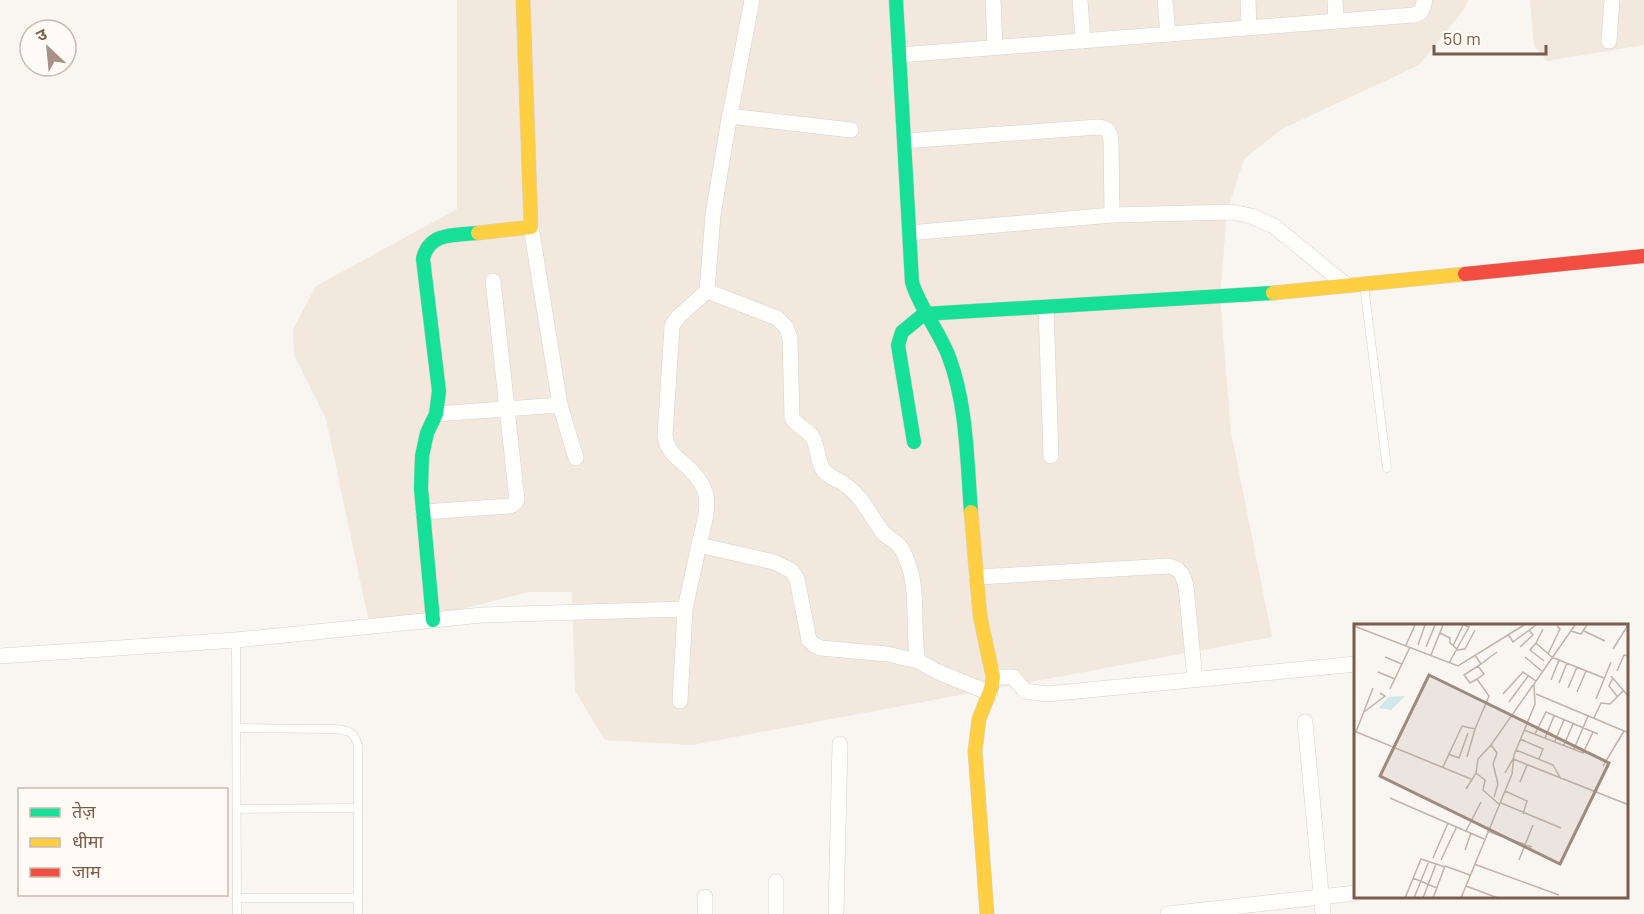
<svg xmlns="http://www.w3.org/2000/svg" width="1644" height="914" font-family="Barlow,'Noto Sans Devanagari',sans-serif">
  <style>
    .residential { fill: #f2e8de }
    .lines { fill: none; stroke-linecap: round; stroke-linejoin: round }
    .lane-casing { stroke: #d7d1cb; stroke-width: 9 }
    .street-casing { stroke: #d7d1cb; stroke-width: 16 }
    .fast-casing { stroke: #d9d2cb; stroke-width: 15 }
    .slow-casing { stroke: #d9d2cb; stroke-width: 15 }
    .jam-casing { stroke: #d9d2cb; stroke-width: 15 }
    .lane { stroke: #fefefd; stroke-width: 8 }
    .street { stroke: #fefefd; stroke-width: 15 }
    .fast { stroke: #16e098; stroke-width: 14 }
    .slow { stroke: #ffcf43; stroke-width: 14 }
    .jam { stroke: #f24e42; stroke-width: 14 }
    .inset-road { fill: none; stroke: #c2b3aa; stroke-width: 1.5 }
    .view { fill: #9f8a7d; fill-opacity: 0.15; stroke: #9f8a7d; stroke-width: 3 }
    .inset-edge { fill: none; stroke: #7a5c4d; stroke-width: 3 }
  </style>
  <rect width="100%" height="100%" fill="#f9f5f0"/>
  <g class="residential">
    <path d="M457,0H1468L1465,8L1419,65L1282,129L1244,159L1227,212L1220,297L1231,432L1272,637L692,745L605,740L575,691L572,592H529L371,632L326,419L294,355L293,329L316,286L457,209Z"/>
    <path d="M1530,0H1644V45L1547,61L1534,46Z"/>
  </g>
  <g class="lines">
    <defs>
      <g id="lane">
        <path d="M1364,285L1387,468"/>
        <path d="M236,640L237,914"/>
        <path d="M237,728L335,729C348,730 355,732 358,746V914"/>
        <path d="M237,809L358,808"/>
        <path d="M237,898H358"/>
      </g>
      <g id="street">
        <path d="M752,0L728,125L713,215L707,291L777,318L786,327L790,338L792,418C798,427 810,430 814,440C818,450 817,462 824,471C830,478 840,480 847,486C863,498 870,515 881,530C886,538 896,540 901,548C922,582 911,625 918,661"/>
        <path d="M993,0L995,47"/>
        <path d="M1080,0L1083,41"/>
        <path d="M1165,0L1168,34"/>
        <path d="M1248,0L1249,28"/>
        <path d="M1335,0L1336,21"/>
        <path d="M1609,41L1612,0"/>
        <path d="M899,55L1414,15L1421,12L1425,0"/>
        <path d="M729,116L851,130"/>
        <path d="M904,141L1098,127C1108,128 1110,131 1111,141L1112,215"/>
        <path d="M531,227L560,405L576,458"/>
        <path d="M909,233L1112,215L1232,212L1251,216L1274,226L1346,285"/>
        <path d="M1046,307L1051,456"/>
        <path d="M436,414L560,405"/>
        <path d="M423,512L510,506L514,504L517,500L493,281"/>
        <path d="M699,545C708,506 716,491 682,462C672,454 667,448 665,436L672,326L678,317L707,291"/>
        <path d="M977,577L1169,566C1181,569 1183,575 1186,586L1195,680"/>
        <path d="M0,656L236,640L482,615L685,609"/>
        <path d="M993,677H1013L1025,691L1047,694L1356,664"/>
        <path d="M680,701L685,609L699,545L774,562L792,571L797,579L809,640L814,645L821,648L887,654L918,661L938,672L990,693"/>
        <path d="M1305,722L1323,914"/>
        <path d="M705,914V897"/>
        <path d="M776,914V882"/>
        <path d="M836,914L840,744"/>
        <path d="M1168,914L1356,893"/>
      </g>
      <g id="fast">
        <path d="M896,0L912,282C920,309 939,330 949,357C967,405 967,461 971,512"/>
        <path d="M914,442L898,345L902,332L924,314L1273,293"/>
        <path d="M433,620L421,489L422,456L427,433L436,414L439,391L423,259C429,232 455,235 478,233"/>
      </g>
      <g id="slow">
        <path d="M478,233L531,227L523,0"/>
        <path d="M1273,293L1465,274"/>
        <path d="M971,512L980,616L993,677L991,689L979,719L975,751L987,914"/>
      </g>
      <path id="jam" d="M1465,274L1644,256"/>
    </defs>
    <use href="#lane" class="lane-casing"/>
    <use href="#street" class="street-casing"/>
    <use href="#fast" class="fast-casing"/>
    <use href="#slow" class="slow-casing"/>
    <use href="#jam" class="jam-casing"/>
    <use href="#lane" class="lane"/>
    <use href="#street" class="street"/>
    <use href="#fast" class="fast"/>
    <use href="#slow" class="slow"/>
    <use href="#jam" class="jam"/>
  </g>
  <g transform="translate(1354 624)">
    <rect width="274" height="274" fill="#f9f5f0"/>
    <path d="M51,72L37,86L25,84L34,73Z" fill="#d0e8ea"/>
    <path class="inset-road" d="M0,2L104,42L170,1M189,5L182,19L200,35M217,7L227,10L233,1M230,7L251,17M86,9L96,14V19L103,25M154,10L159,18L182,1M182,19L176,26L190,37M52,21L61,1M64,21L71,1M99,22L109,1M72,23L81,1M166,23L179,11L175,6M259,25L274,1M103,26L111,25L121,6M194,30L206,5L203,2M77,31L89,1M31,33L48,40M171,33L189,48M200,34L250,54M95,39L115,3L110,1M127,40L143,28M263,47L270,31L275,32M24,48L41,55M257,52L275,73M259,54L255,62L263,72M123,55L130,50L124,42M197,56L205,36M205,59L213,39M214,64L223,43M36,65L56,23M223,68L232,47M149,70L169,48L182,57M182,70L275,109M242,75L257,38M155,78L175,51M10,88L31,72L26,69M240,94L247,79L256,80L269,67M170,106L229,129L239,108M0,107L117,155M2,108L19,64M181,110L192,88L244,110M191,114L200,92M166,115L189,125L185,135M201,117L210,96M210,121L219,100M220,125L234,92M162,126L199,141L207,155M94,130L105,134L114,109M113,133L121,105M249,142L270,107M89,143L108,102L121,105L135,72L123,55L116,59L110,51L127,40L121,31M122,149L124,135L137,121M151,149L159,135L275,181M166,158L173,141M112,165L122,149L131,156L129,166L146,181M151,167L173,177L169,190M140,173L144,160L139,140L143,129L137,121L179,61M36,174L130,215M147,179L207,204M112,207L127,178M133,207L178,223M111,226L117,209M79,234L94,199M87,236L103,202M165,236L179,201M120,240L205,271M59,254L83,264M112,262L144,274M51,274L67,235L91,243M60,274L75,237M69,274L82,240M79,274L91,242L116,251M107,274L158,150L160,131L181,80L180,60L221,1"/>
    <path class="view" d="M75,51L255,139L206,240L26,152Z"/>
    <rect width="274" height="274" class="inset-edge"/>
  </g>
  <rect x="18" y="788" width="210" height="108" fill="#fffaf3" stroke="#cabbb1" stroke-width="1.5"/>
  <rect x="30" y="808" width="30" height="9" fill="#16e098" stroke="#cabbb1" stroke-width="1.5"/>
  <text x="72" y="818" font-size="18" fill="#7a5c4d">तेज़</text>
  <rect x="30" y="838" width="30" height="9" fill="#ffcf43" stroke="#cabbb1" stroke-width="1.5"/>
  <text x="72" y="848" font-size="18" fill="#7a5c4d">धीमा</text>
  <rect x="30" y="868" width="30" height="9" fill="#f24e42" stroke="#cabbb1" stroke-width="1.5"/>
  <text x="72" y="878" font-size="18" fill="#7a5c4d">जाम</text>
  <g transform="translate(48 48) rotate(334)"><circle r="28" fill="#fffaf3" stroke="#cabbb1" stroke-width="1.5"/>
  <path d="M0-4.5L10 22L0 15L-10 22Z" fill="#a69286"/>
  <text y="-9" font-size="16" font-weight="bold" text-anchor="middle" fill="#7a5c4d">उ</text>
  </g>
  <path d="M1434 45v9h112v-9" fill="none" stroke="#7a5c4d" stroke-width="3"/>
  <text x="1443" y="45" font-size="18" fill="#7a5c4d" stroke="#fffaf3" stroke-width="4.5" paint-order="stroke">50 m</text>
</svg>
